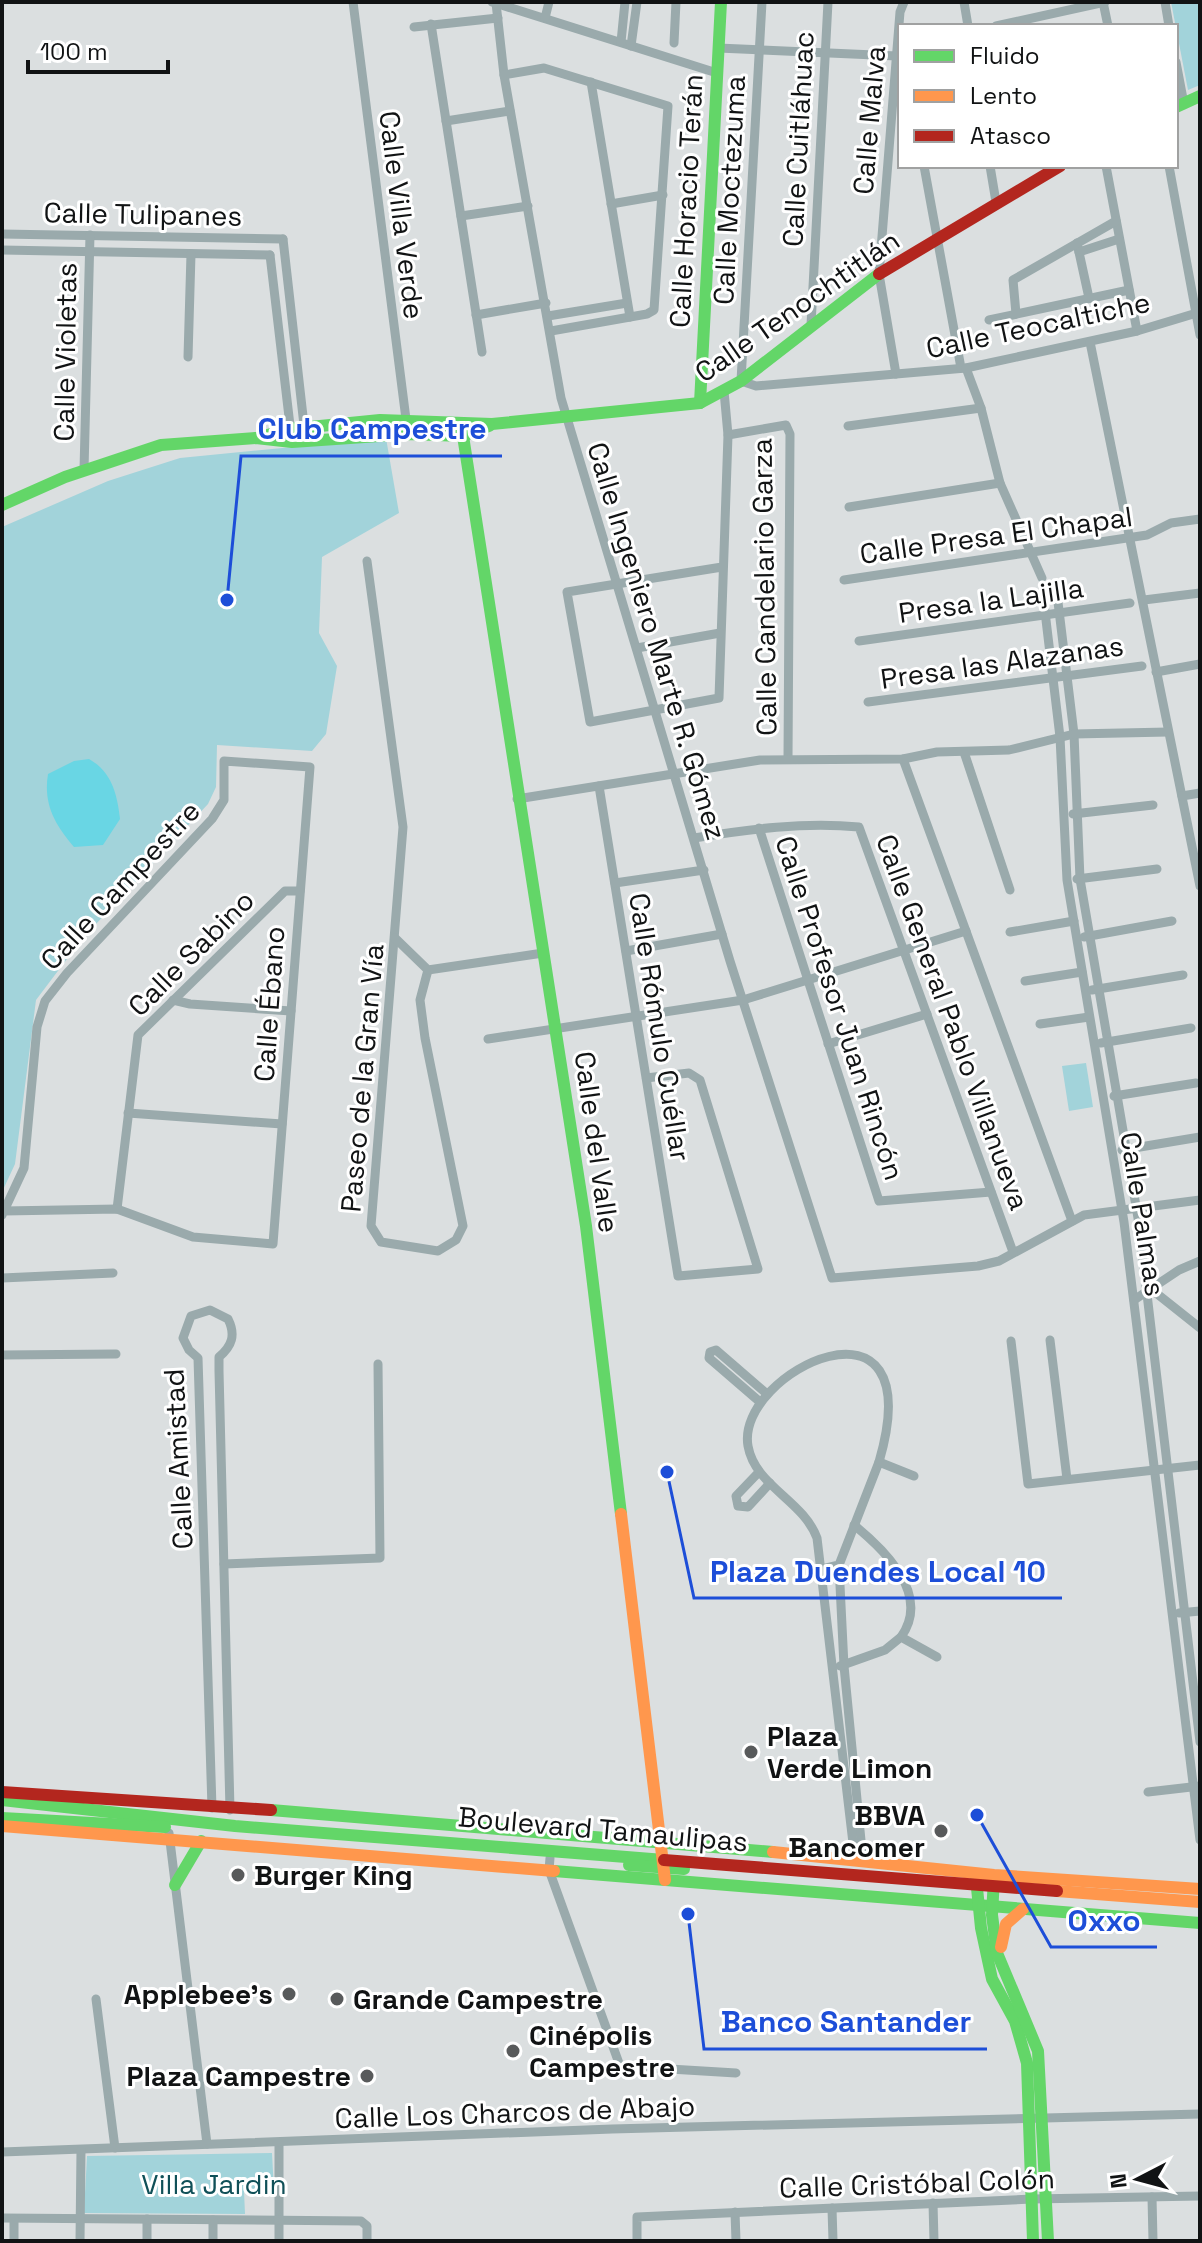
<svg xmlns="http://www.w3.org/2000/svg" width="1202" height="2243" font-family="'Space Grotesk',sans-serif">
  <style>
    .green { fill: #a2d3da }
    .water { fill: #69d6e4 }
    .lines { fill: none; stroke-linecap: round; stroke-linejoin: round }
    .street { stroke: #9aaaac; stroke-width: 9 }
    .fast { stroke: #63d668; stroke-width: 12 }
    .slow { stroke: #ff974d; stroke-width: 12 }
    .jam { stroke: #b3261e; stroke-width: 12 }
    .poi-dot { fill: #585a5b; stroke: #fff; stroke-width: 3 }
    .labels { text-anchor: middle; stroke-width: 6; stroke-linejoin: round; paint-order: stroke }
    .street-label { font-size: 28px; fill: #111314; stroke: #fff }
    .poi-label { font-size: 28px; font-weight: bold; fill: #111314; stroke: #fff; text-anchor: start }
    .park-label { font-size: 28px; fill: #105058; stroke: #fff }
    .leader { fill: none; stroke: #1d4ed8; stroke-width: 3 }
    .callout-dot { fill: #1d4ed8; stroke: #fff; stroke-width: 3 }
    .callout-label { font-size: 30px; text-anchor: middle; font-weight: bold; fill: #1d4ed8; stroke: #fff; stroke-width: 6; stroke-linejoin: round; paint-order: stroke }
  </style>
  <rect width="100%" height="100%" fill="#dbdfe0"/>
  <g class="green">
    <path d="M1171,2H1200V85L1188,90Z"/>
    <path d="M386,438L399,513L322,557L319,633L337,666L326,734L312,751L217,745L216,787L208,804L82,939L36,1000L15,1164L2,1192V527L108,481L180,458Z"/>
    <path d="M1086,1063L1093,1107L1069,1111L1062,1066Z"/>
    <path d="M272,2153L274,2191H244L245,2214L84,2213L87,2156Z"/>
  </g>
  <path class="water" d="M89,759C112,772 117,794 120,819L103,845L74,847C55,825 43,804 48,774L74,761Z"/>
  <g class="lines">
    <g class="street">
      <path d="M353,2L407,427"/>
      <path d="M492,2L717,73"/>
      <path d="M762,2L741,381L756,386L966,368L1137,331L1200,312"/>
      <path d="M964,2L968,26"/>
      <path d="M1103,2L1108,26"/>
      <path d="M1165,2L1169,26"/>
      <path d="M496,3L504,75L561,398L730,961L832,1278L978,1266L999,1261L1084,1215L1200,1200"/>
      <path d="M545,18L549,2"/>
      <path d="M431,24L482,352"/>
      <path d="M996,26L1105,2"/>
      <path d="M414,27L498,18"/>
      <path d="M621,42L625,2"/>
      <path d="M674,43L676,2"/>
      <path d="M631,46L637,2"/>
      <path d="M718,48L897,56"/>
      <path d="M1176,62L1184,104"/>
      <path d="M504,75L544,68L668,106L654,310L647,314L551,331"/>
      <path d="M591,82L630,317"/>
      <path d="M446,121L510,111"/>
      <path d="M924,166L961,368"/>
      <path d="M990,166L996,202"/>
      <path d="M1106,166L1137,331"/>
      <path d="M1169,166L1200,335"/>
      <path d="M611,204L663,195"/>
      <path d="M461,216L528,206"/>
      <path d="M2,234L283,239"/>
      <path d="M283,239L305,434"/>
      <path d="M1077,243L1089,298"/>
      <path d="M2,250L270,255"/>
      <path d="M1079,252L1119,239"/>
      <path d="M270,255L291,434"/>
      <path d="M1016,314L1013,280L1116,221"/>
      <path d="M476,315L546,303"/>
      <path d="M548,316L627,303"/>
      <path d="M989,320L1129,290"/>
      <path d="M811,325L828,2"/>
      <path d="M1090,342L1200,886"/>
      <path d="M188,357L191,254"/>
      <path d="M966,368L981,408L1000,483L1042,578"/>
      <path d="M896,374L879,274L900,12L904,2"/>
      <path d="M848,426L981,408"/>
      <path d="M728,435L786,425L790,434L788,758"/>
      <path d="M84,470L90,235"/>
      <path d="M849,507L1000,483"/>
      <path d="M367,561L403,827L371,1226L381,1242L438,1251L456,1240L463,1226L425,1038L420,1000L428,970"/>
      <path d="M722,567L567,592L590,722L719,698L728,435L724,391"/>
      <path d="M844,580L1147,535L1171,523L1200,519"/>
      <path d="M1057,594L1074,734L1080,879L1138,1218L1200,1742"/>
      <path d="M1043,595L1060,737L1067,880L1124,1222L1200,1840"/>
      <path d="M1144,600L1200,593"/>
      <path d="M859,641L1130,603"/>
      <path d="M637,648L720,633"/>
      <path d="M1156,672L1200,664"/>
      <path d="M868,702L1142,666"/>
      <path d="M964,752L1010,890"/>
      <path d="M903,759L1072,1221"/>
      <path d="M599,786L678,1276L758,1269L700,1080L689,1073L646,1078"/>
      <path d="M1182,796L1200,793"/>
      <path d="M517,799L760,760L903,759L937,752L1009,750L1074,734L1168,732"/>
      <path d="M1073,814L1153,805"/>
      <path d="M759,828L879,1201L991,1192"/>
      <path d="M694,838C750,829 803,822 859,827L1013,1252"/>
      <path d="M1077,879L1157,869"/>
      <path d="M615,883L704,870"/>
      <path d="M1010,932L1074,921"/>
      <path d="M1084,937L1172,921"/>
      <path d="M395,938L428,970L543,953"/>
      <path d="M626,951L722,934"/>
      <path d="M1025,981L1082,972"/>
      <path d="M1092,990L1183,975"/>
      <path d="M173,1000L190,1004L291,1011"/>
      <path d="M1040,1024L1089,1017"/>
      <path d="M488,1039L743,1000L966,931"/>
      <path d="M1101,1043L1191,1028"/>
      <path d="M828,1044L927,1014"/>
      <path d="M1114,1096L1196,1083"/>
      <path d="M128,1113L282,1124"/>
      <path d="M1122,1150L1200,1137"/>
      <path d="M117,1209L138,1035L285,891H300"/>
      <path d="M2,1215L24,1168L37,1027L45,1001L67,973L212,819L224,800V761L310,767L273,1244L193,1237L117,1209L4,1211"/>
      <path d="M2,1278L113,1273"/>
      <path d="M1151,1289L1200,1328"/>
      <path d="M1134,1300L1179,1270L1200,1261"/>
      <path d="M1050,1340L1067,1479"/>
      <path d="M1011,1341L1028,1484L1200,1465"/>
      <path d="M2,1355L116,1354"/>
      <path d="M760,1402L709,1358L710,1352L716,1350L767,1394"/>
      <path d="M759,1472L736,1496L738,1506L748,1507L770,1483"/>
      <path d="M854,1525C886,1551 931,1595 901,1637"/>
      <path d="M224,1564L380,1558L378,1364"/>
      <path d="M839,1565L844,1666L863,1861"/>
      <path d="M822,1569L839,1565L879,1462L914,1476"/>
      <path d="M1179,1613L1200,1611"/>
      <path d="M840,1666L885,1650L901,1637L937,1657"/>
      <path d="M1148,1792L1200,1786"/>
      <path d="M212,1808L198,1358L189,1350L183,1338L191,1316L210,1310L228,1319C236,1335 232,1346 219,1357V1371L230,1810"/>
      <path d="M169,1833L207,2144"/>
      <path d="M550,1858L549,1870L620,2066L736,2073"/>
      <path d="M855,1860L817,1538C803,1500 755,1486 748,1446C735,1372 933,1276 879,1462"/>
      <path d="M96,1999L115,2148"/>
      <path d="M279,2144V2241"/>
      <path d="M2,2152L612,2129L1200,2114"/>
      <path d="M1152,2197L1153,2241"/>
      <path d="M933,2203L934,2241"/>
      <path d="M832,2208L833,2241"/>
      <path d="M735,2212L736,2241"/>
      <path d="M2,2218L361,2221L367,2226V2241"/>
      <path d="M14,2241V2219"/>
      <path d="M80,2241L81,2150"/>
      <path d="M147,2241V2219"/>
      <path d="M213,2241V2220"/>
      <path d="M637,2241V2217L1032,2199L1200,2196"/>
    </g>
    <g class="fast">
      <path d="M1176,107L1200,96"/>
      <path d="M700,403L721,2"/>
      <path d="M461,423L586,1226L621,1514"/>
      <path d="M256,438L290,429L380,420L492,424L700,403L741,381L879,274"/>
      <path d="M2,505L65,477L161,445L256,438L292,442L408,434L463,436L489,426"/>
      <path d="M2,1800L235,1826L664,1860"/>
      <path d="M271,1810L773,1852"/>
      <path d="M2,1818L165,1827"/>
      <path d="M629,1865L684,1869"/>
      <path d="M554,1871L1200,1923"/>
      <path d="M976,1878L981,1928L992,1979L1015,2021L1027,2063L1033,2241"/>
      <path d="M994,1878L992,1915L997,1953L1038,2051L1048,2241"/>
      <path d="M175,1885L201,1841"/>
    </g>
    <g class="slow">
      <path d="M621,1514L665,1880"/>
      <path d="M2,1826L554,1871"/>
      <path d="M773,1852L994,1875L1200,1889"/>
      <path d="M1057,1891L1200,1902"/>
      <path d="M1001,1947L1006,1924L1023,1909"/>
    </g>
    <g class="jam">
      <path d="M879,274L1060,166"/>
      <path d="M2,1792L271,1810"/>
      <path d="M664,1860L1057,1891"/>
    </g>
  </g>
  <g class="poi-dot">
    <circle cx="751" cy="1752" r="8"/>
    <circle cx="941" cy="1831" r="8"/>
    <circle cx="238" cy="1875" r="8"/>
    <circle cx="289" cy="1994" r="8"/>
    <circle cx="337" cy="1999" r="8"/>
    <circle cx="513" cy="2051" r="8"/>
    <circle cx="367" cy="2076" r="8"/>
  </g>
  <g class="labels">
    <g class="street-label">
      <text transform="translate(869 120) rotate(-85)" y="10">Calle Malva</text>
      <text transform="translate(798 139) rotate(-87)" y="10">Calle Cuitláhuac</text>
      <text transform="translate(729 190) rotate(-87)" y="10">Calle Moctezuma</text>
      <text transform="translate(686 201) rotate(-87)" y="10">Calle Horacio Terán</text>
      <text transform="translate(143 214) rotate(1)" y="10">Calle Tulipanes</text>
      <text transform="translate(402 215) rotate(83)" y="10">Calle Villa Verde</text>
      <text transform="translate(797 306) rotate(-35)" y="10">Calle Tenochtitlán</text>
      <text transform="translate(1038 325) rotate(-12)" y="10">Calle Teocaltiche</text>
      <text transform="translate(65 352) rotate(-89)" y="10">Calle Violetas</text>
      <text transform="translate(996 535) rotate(-8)" y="10">Calle Presa El Chapal</text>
      <text transform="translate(764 587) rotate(-91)" y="10">Calle Candelario Garza</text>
      <text transform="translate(991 600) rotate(-8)" y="10">Presa la Lajilla</text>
      <text transform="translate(657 641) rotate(73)" y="10">Calle Ingeniero Marte R. Gómez</text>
      <text transform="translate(1002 662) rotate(-8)" y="10">Presa las Alazanas</text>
      <text transform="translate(120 885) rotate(-47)" y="10">Calle Campestre</text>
      <text transform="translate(191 953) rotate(-45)" y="10">Calle Sabino</text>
      <text transform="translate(269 1004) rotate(-86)" y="10">Calle Ébano</text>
      <text transform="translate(840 1008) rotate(72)" y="10">Calle Profesor Juan Rincón</text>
      <text transform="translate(953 1022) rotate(70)" y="10">Calle General Pablo Villanueva</text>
      <text transform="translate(660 1027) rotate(81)" y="10">Calle Rómulo Cuéllar</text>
      <text transform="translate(362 1078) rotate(-85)" y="10">Paseo de la Gran Vía</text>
      <text transform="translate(597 1142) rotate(82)" y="10">Calle del Valle</text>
      <text transform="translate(1143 1214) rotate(81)" y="10">Calle Palmas</text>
      <text transform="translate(178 1459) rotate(-93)" y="10">Calle Amistad</text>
      <text transform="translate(603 1829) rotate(5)" y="10">Boulevard Tamaulipas</text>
      <text transform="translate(515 2112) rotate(-2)" y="10">Calle Los Charcos de Abajo</text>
      <text transform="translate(917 2183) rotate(-2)" y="10">Calle Cristóbal Colón</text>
    </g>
    <g class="poi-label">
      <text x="767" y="1746">Plaza<tspan x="767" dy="32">Verde Limon</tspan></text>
      <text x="925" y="1825" text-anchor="end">BBVA<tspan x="925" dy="32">Bancomer</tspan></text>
      <text x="254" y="1885">Burger King</text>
      <text x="273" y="2004" text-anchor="end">Applebee's</text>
      <text x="353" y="2009">Grande Campestre</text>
      <text x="529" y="2045">Cinépolis<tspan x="529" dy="32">Campestre</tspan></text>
      <text x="351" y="2086" text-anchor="end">Plaza Campestre</text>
    </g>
    <g class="park-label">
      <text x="214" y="2194">Villa Jardin</text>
    </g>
  </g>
  <path class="leader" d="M227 600L241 456H502M667 1472L694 1598H1062M977 1815L1051 1947H1157M688 1914L704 2049H987"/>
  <g class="callout-dot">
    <circle cx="227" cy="600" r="8"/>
    <circle cx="667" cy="1472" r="8"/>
    <circle cx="977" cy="1815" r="8"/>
    <circle cx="688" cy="1914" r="8"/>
  </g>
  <g class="callout-label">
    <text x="372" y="439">Club Campestre</text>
    <text x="878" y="1582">Plaza Duendes Local 10</text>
    <text x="1104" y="1931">Oxxo</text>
    <text x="846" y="2032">Banco Santander</text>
  </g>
  <rect width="1202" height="2243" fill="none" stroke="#111314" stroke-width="8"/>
  <rect x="898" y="24" width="280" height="144" fill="#ffffff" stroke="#a0a1a1" stroke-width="2"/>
  <rect x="914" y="50" width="40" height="12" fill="#63d668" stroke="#a0a1a1" stroke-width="2"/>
  <text x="970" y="64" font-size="24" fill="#111314">Fluido</text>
  <rect x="914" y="90" width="40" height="12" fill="#ff974d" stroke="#a0a1a1" stroke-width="2"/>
  <text x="970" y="104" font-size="24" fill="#111314">Lento</text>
  <rect x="914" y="130" width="40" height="12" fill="#b3261e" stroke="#a0a1a1" stroke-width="2"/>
  <text x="970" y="144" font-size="24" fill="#111314">Atasco</text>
  <g transform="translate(1138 2179) rotate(264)" stroke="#ffffff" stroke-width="6" paint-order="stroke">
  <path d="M0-6L14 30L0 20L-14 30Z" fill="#111314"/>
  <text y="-12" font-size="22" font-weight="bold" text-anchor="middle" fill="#111314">N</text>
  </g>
  <path d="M28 60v12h140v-12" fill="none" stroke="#111314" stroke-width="4"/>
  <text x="40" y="60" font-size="24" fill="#111314" stroke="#ffffff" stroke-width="6" paint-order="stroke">100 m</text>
</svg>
